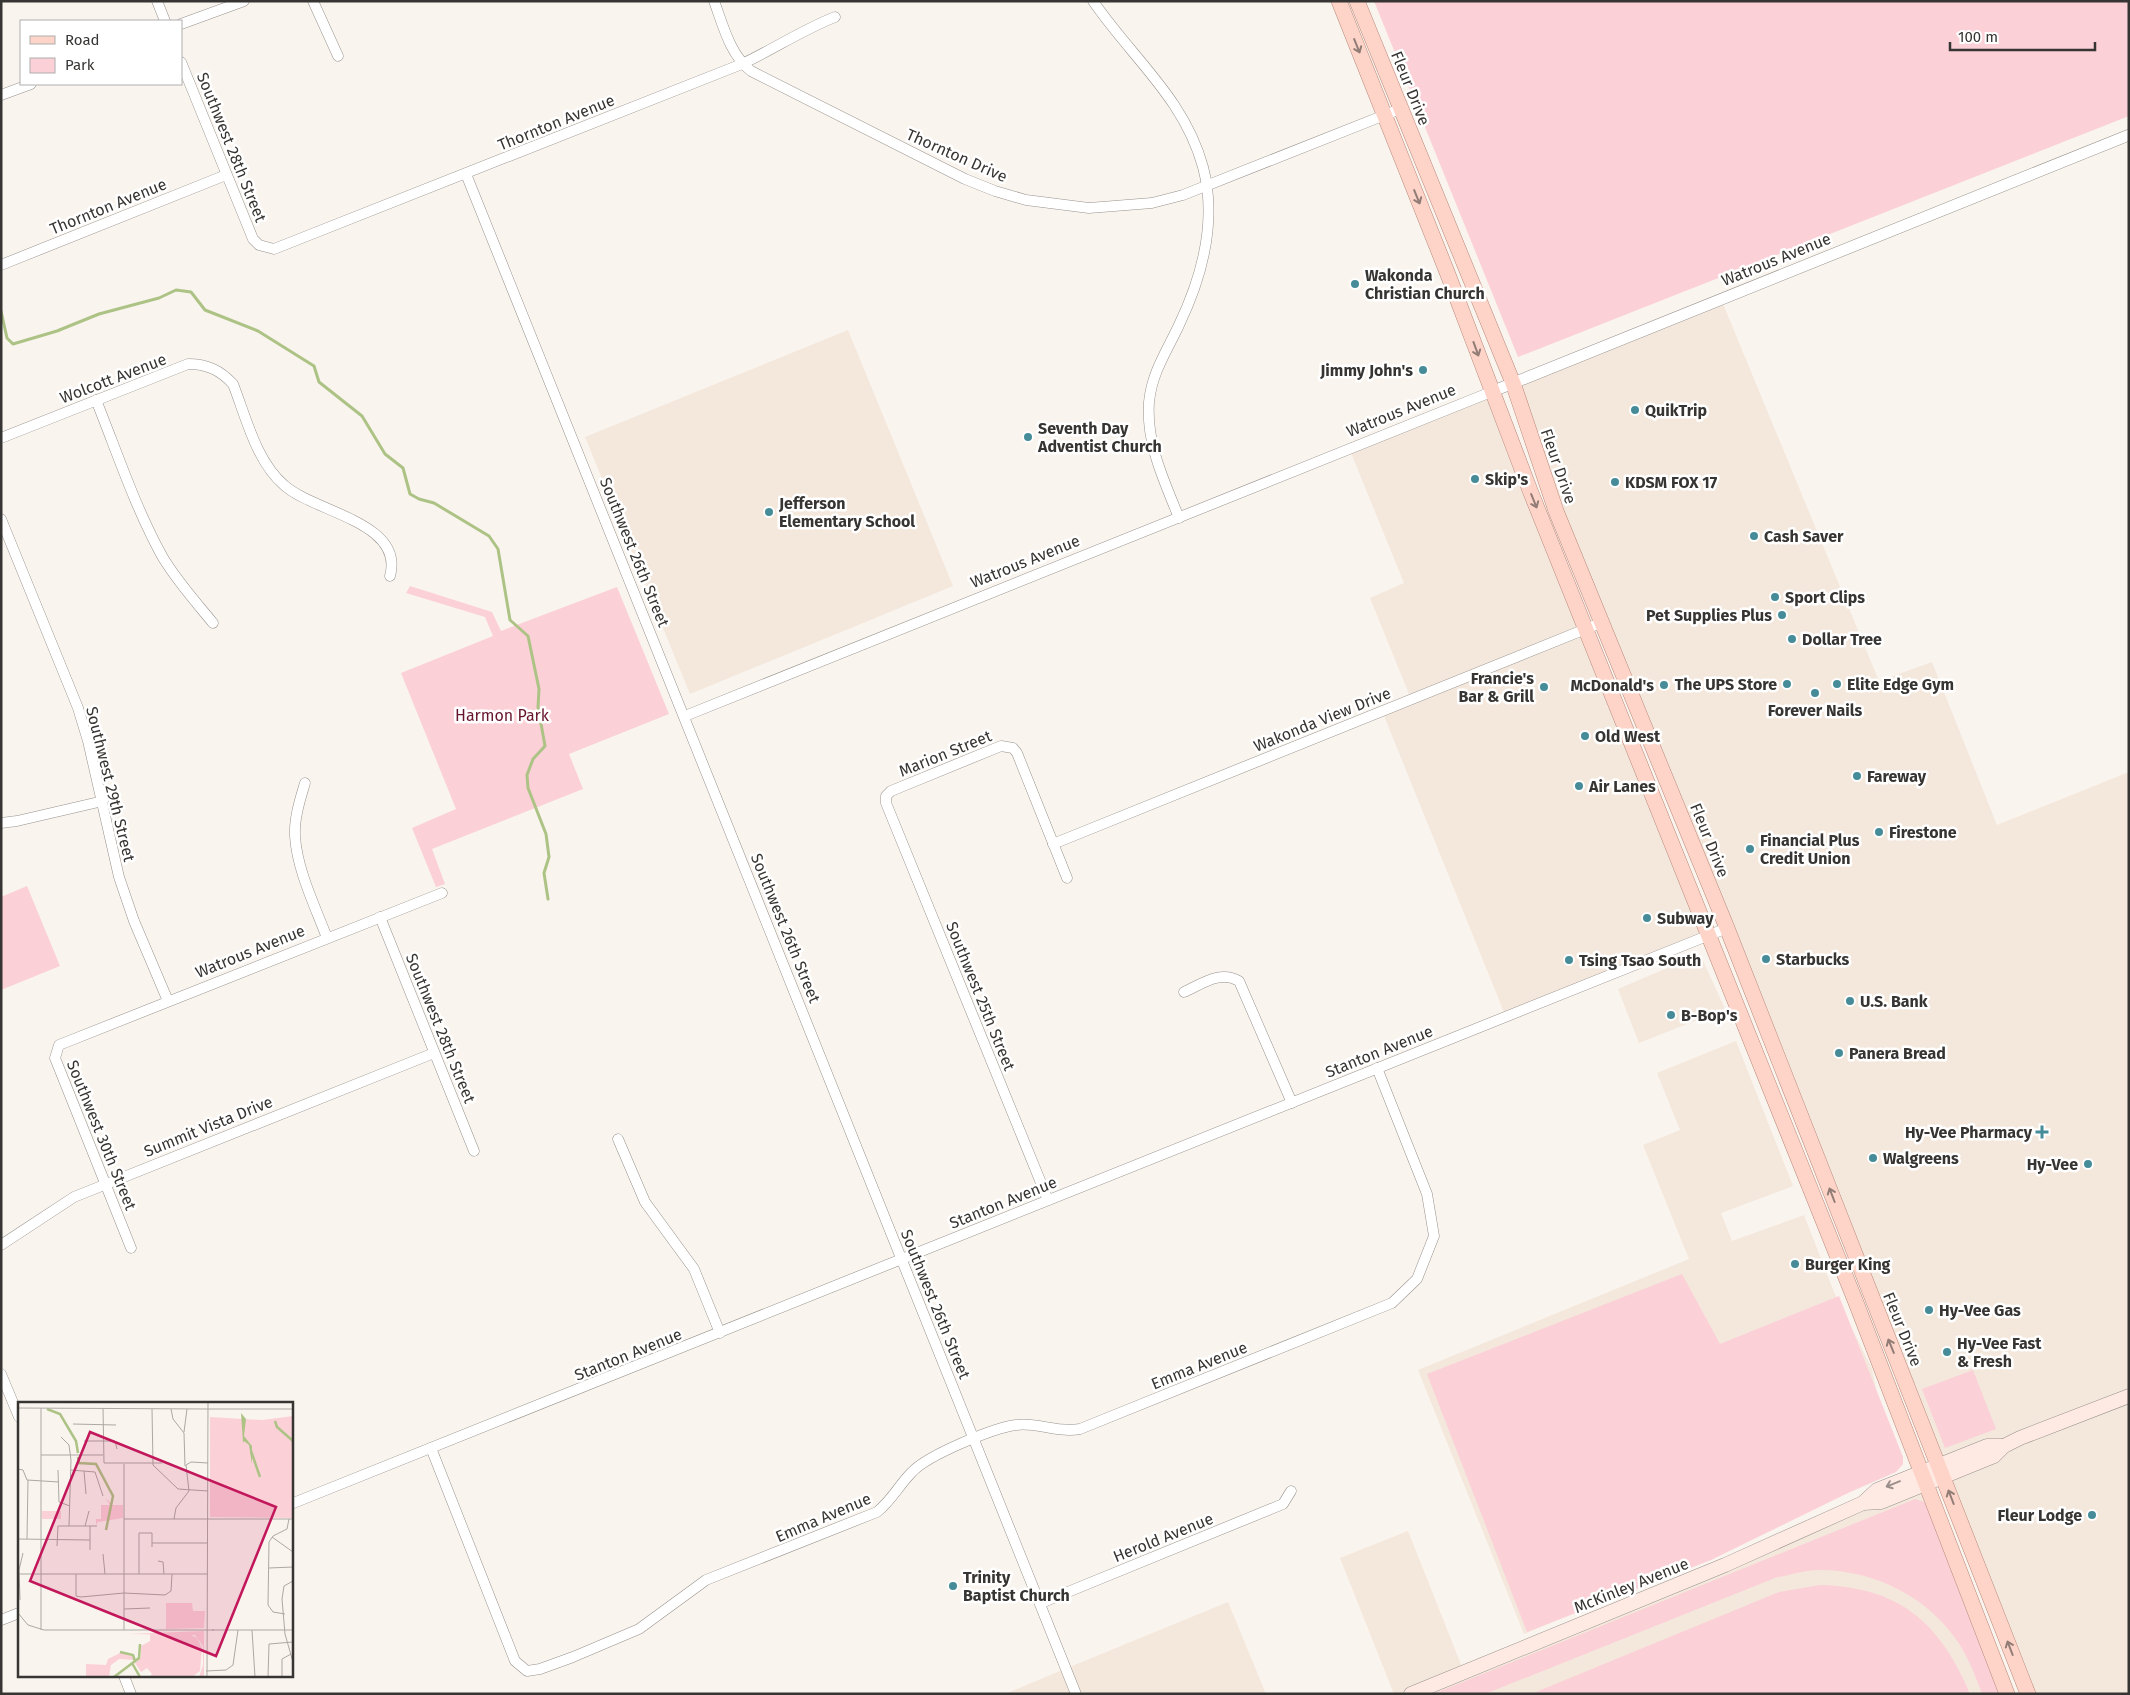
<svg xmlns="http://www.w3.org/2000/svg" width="2130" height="1695" font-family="'Fira Sans',sans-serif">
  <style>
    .built { fill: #f4e8dd }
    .green { fill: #fbd0d7 }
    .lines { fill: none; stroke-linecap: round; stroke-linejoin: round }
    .stream { stroke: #adc385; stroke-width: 3 }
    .minor-casing { stroke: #97928d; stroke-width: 11 }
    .tertiary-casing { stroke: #97928d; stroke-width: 12 }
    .secondary-casing { stroke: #97928d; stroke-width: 15 }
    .primary-casing { stroke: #b88a7c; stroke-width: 16 }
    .minor { stroke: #fff; stroke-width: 10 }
    .tertiary { stroke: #fff; stroke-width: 11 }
    .secondary { stroke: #ffe9e3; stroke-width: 14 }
    .primary { stroke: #fed4c8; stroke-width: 15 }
    .oneway { stroke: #917d76 }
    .oneway2 { stroke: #9b8f8b }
    .poi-dot { fill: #468b98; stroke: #fff; stroke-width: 2 }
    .labels { text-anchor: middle; stroke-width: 5; stroke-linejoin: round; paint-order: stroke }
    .street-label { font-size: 16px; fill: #373533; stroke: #fff }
    .poi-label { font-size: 16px; font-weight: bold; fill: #373533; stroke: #fff; text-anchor: start }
    .park-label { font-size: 16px; fill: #67152e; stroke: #fff }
    .inset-river { fill: none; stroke: #adc385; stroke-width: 2.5 }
    .inset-road { fill: none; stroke: #aca8a3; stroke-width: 1 }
    .view { fill: #c2185b; fill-opacity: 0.15; stroke: #c2185b; stroke-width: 2.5 }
    .inset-edge { fill: none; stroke: #373533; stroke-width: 2.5 }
  </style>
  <rect width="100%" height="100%" fill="#faf4ee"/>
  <g class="built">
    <path d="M1721,299L1879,681L1932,662L1997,825L2129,772V1694H2028L1513,383Z"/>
    <path d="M848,330L953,586L690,694L585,437Z"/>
    <path d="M1491,392L1708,936L1506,1017L1382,711L1411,699L1370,598L1404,583L1349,448Z"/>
    <path d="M1700,954L1725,1009L1639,1043L1618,989Z"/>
    <path d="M1736,1041L1793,1186L1721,1213L1732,1241L1804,1215L1834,1292L1872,1369L1878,1398L1710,1557L1524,1634L1418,1370L1689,1259L1643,1145L1680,1130L1657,1073Z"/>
    <path d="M1923,1477L2007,1694H1394L1340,1558L1408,1531L1464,1672Z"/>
    <path d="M1228,1602L1266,1694H1005L1055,1673Z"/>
  </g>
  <g class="green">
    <path d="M1374,1H2129V116L1518,357Z"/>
    <path d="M410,586L492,612L501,631L617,587L669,714L569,754L583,789L432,849L445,884L436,887L412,828L456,809L401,673L493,636L485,617L406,593Z"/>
    <path d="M27,886L60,966L1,990V897Z"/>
    <path d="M1682,1274L1720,1344L1839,1296L1903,1457V1464L1896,1472L1848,1493L1711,1560L1527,1632L1427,1374Z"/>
    <path d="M1973,1370L1996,1429L1945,1448L1922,1389Z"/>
    <path d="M1915,1499L1924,1502L1928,1507L1963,1602L2000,1694H1982C1976,1677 1969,1660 1960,1645C1930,1598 1875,1570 1820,1570C1805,1570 1789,1575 1775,1578L1485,1694H1433Z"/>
    <path d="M1820,1585C1900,1587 1940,1623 1970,1694H1531L1779,1592Z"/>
  </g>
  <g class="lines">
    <path class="stream" d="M1,311L7,338L13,344L57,331L99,314L159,298L176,290L191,292L205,310L258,331L314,366L319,382L362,416L385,454L403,468L410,494L419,499L434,503L489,536L498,549L510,620L528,636L539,689L538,707L545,746L533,759L527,775L528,788L546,834L549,857L544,873L548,899"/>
    <defs>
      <g id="minor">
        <path d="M157,1L165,21"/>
        <path d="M313,1L338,56"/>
        <path d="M714,1C723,25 730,55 751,71L965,179L995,191L1026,200L1089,208L1152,203L1183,195L1400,109"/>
        <path d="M1093,1C1132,58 1184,98 1203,167C1217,220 1202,277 1179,325C1167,351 1152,372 1149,402C1146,444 1164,480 1179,518"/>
        <path d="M181,24L244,1"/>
        <path d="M181,62L253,239L259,245L274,249L742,64C774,49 802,30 835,17"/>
        <path d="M1,95L31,84"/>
        <path d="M466,174L1076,1694"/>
        <path d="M1,265L226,175"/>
        <path d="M96,400C117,452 135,507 162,556C176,580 195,601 213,623"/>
        <path d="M1,438L188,364C207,364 220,370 233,384C246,417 256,461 284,485C313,512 405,522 390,576"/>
        <path d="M1,519L78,708L88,741L119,877L134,921L168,1001"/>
        <path d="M685,716L1491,392"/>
        <path d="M305,783C300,800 294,818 295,836C297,870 315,906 327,938"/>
        <path d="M1,823L17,821L103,801"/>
        <path d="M1053,844L1603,622"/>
        <path d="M380,917L474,1151"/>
        <path d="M1184,992C1202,984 1220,970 1239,981L1292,1103"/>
        <path d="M618,1139L645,1202L694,1269L720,1333"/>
        <path d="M1048,1200L886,803V796L891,791L1001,746L1013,748L1017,753L1067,878"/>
        <path d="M1,1245L74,1197L434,1053"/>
        <path d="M131,1248L55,1058L59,1045L442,893"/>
        <path d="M1,1374L19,1417"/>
        <path d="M431,1448L515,1661L527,1671L540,1669L573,1657L639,1629L706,1580L877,1512C892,1500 899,1485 912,1472C928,1455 993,1428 1016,1425C1038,1422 1056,1433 1080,1429L1392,1303L1417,1279L1434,1236L1427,1194L1377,1068"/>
        <path d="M291,1504L1727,928"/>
        <path d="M1041,1603L1283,1504L1291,1491"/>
        <path d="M1,1620L19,1613"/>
        <path d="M124,1676L131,1694"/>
      </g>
      <path id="tertiary" d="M1491,392L2129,135"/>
      <g id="secondary">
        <path d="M1863,1503L1881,1502L1994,1456L2004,1446L2020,1438L2129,1396"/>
        <path d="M1411,1694L1725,1565L1863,1503L1877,1490L1987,1446H2004"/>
      </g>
      <g id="primary">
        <path d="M1339,1L1447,272L1531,493L1855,1300L2007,1694"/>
        <path d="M1357,1L1513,383L1556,511L1727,928L2028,1694"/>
      </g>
    </defs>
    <use href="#minor" class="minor-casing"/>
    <use href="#tertiary" class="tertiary-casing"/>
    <use href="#secondary" class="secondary-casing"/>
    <use href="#primary" class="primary-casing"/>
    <use href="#minor" class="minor"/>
    <use href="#tertiary" class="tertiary"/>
    <use href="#secondary" class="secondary"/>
    <use href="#primary" class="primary"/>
  </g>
  <defs><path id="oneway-shaft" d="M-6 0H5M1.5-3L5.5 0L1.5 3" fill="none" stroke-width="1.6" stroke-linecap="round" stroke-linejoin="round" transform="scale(1.25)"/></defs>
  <g class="oneway">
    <use href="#oneway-shaft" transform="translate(1357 46) rotate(68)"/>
    <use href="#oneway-shaft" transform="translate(1417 197) rotate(68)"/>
    <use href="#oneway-shaft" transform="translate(1476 349) rotate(70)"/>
    <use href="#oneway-shaft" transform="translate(1534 501) rotate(68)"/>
    <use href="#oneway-shaft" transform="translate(1832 1195) rotate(-111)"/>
    <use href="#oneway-shaft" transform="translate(1891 1346) rotate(-112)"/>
    <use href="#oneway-shaft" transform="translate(1951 1497) rotate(-111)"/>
    <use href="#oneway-shaft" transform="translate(2010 1648) rotate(-111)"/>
  </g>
  <use class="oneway2" href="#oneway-shaft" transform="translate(1893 1484) rotate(158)"/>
  <g class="poi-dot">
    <circle cx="1355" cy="284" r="5"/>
    <circle cx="1423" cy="370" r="5"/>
    <circle cx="1635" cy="410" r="5"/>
    <circle cx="1028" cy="437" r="5"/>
    <circle cx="1475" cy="479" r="5"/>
    <circle cx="1615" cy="482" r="5"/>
    <circle cx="769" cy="512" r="5"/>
    <circle cx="1754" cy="536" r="5"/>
    <circle cx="1775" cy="597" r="5"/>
    <circle cx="1782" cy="615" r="5"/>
    <circle cx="1792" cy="639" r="5"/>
    <circle cx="1787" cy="684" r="5"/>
    <circle cx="1837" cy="684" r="5"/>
    <circle cx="1664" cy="685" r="5"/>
    <circle cx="1544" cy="687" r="5"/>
    <circle cx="1815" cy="693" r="5"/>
    <circle cx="1585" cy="736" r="5"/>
    <circle cx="1857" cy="776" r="5"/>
    <circle cx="1579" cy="786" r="5"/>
    <circle cx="1879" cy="832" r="5"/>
    <circle cx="1750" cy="849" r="5"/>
    <circle cx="1647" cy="918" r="5"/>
    <circle cx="1766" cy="959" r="5"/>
    <circle cx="1569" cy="960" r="5"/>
    <circle cx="1850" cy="1001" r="5"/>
    <circle cx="1671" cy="1015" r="5"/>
    <circle cx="1839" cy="1053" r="5"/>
    <path d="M2039.5 1124.5h5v5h5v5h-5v5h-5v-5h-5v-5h5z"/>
    <circle cx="1873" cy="1158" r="5"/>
    <circle cx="2088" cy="1164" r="5"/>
    <circle cx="1795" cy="1264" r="5"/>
    <circle cx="1929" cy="1310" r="5"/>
    <circle cx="1947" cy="1352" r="5"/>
    <circle cx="2092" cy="1515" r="5"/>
    <circle cx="953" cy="1586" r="5"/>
  </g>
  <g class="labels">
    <g class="street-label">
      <text transform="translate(1411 88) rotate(68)" y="6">Fleur Drive</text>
      <text transform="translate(556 122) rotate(-22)" y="6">Thornton Avenue</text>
      <text transform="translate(232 147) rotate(68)" y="6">Southwest 28th Street</text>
      <text transform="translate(957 155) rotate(24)" y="6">Thornton Drive</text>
      <text transform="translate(108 206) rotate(-22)" y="6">Thornton Avenue</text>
      <text transform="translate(1776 259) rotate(-22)" y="6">Watrous Avenue</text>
      <text transform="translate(113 378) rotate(-21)" y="6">Wolcott Avenue</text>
      <text transform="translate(1401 410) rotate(-22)" y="6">Watrous Avenue</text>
      <text transform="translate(1559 466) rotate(71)" y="6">Fleur Drive</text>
      <text transform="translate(635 552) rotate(68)" y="6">Southwest 26th Street</text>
      <text transform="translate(1025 561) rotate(-22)" y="6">Watrous Avenue</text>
      <text transform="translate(1322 719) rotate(-22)" y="6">Wakonda View Drive</text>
      <text transform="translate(945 753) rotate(-22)" y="6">Marion Street</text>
      <text transform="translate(111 784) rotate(76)" y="6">Southwest 29th Street</text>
      <text transform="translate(1710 840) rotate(68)" y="6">Fleur Drive</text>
      <text transform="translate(786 928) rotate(68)" y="6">Southwest 26th Street</text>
      <text transform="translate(250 951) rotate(-22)" y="6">Watrous Avenue</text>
      <text transform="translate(981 996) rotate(68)" y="6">Southwest 25th Street</text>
      <text transform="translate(441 1028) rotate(68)" y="6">Southwest 28th Street</text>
      <text transform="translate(1379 1051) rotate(-22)" y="6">Stanton Avenue</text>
      <text transform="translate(208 1126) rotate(-22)" y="6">Summit Vista Drive</text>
      <text transform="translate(102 1135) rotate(68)" y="6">Southwest 30th Street</text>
      <text transform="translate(1003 1202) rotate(-22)" y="6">Stanton Avenue</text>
      <text transform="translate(936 1304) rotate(68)" y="6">Southwest 26th Street</text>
      <text transform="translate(1903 1329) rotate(68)" y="6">Fleur Drive</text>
      <text transform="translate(628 1354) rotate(-22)" y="6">Stanton Avenue</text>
      <text transform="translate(1199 1365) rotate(-22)" y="6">Emma Avenue</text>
      <text transform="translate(823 1517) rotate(-23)" y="6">Emma Avenue</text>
      <text transform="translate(1163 1537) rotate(-22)" y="6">Herold Avenue</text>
      <text transform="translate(1631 1585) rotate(-22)" y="6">McKinley Avenue</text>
    </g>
    <g class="poi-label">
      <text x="1365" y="281">Wakonda<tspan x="1365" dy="18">Christian Church</tspan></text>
      <text x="1413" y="376" text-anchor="end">Jimmy John's</text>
      <text x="1645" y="416">QuikTrip</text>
      <text x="1038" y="434">Seventh Day<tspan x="1038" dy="18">Adventist Church</tspan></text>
      <text x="1485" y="485">Skip's</text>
      <text x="1625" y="488">KDSM FOX 17</text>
      <text x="779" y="509">Jefferson<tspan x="779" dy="18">Elementary School</tspan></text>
      <text x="1764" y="542">Cash Saver</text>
      <text x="1785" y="603">Sport Clips</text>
      <text x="1772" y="621" text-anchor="end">Pet Supplies Plus</text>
      <text x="1802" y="645">Dollar Tree</text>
      <text x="1534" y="684" text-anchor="end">Francie's<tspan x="1534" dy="18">Bar &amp; Grill</tspan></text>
      <text x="1777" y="690" text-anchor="end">The UPS Store</text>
      <text x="1847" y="690">Elite Edge Gym</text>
      <text x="1654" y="691" text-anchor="end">McDonald's</text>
      <text x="1815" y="716" text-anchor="middle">Forever Nails</text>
      <text x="1595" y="742">Old West</text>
      <text x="1867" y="782">Fareway</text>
      <text x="1589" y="792">Air Lanes</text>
      <text x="1889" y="838">Firestone</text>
      <text x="1760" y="846">Financial Plus<tspan x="1760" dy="18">Credit Union</tspan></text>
      <text x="1657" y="924">Subway</text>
      <text x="1776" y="965">Starbucks</text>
      <text x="1579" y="966">Tsing Tsao South</text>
      <text x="1860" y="1007">U.S. Bank</text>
      <text x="1681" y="1021">B-Bop's</text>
      <text x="1849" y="1059">Panera Bread</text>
      <text x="2032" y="1138" text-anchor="end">Hy-Vee Pharmacy</text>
      <text x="1883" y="1164">Walgreens</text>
      <text x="2078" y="1170" text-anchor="end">Hy-Vee</text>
      <text x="1805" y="1270">Burger King</text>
      <text x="1939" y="1316">Hy-Vee Gas</text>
      <text x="1957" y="1349">Hy-Vee Fast<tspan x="1957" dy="18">&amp; Fresh</tspan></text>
      <text x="2082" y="1521" text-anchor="end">Fleur Lodge</text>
      <text x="963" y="1583">Trinity<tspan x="963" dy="18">Baptist Church</tspan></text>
    </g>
    <g class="park-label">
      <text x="502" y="721">Harmon Park</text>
    </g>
  </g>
  <g transform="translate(18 1402)">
    <rect width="275" height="275" fill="#faf4ee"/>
    <path d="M275,14V116L192,115V15L244,18ZM87,96L93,101V103H105V116L80,120L78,123V117H83V103H92ZM24,109H43V117H24ZM148,201H174L175,209H187L186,226L148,227ZM186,229V275H181L185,263V244L177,233L109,232ZM132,232H171L179,236L184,246L182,269L174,275H131L134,272L129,266L123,270L117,261L123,255V244L132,239ZM102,251L114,254L116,258L101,257L93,263L91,275H68V262L88,263L90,257Z" fill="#fbd0d7"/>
    <path d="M223,11L228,17L226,34L234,44V62L231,43L226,39L225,41Z" fill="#adc385"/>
    <path class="inset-river" d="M29,7L42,12L58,39L60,51M257,19L259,25L275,39M233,49L242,75M60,55L61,61L78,62L95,94L88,128M102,250L115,253L117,259M114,261L122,275M96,275L121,256L122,242"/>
    <path class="inset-road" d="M0,6L190,7M85,6L86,61H144M134,7L135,63L160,87L190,89M153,7L155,17L166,31L167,64M190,7H275M55,22L98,23M166,30L169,7M43,35L51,43L53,58L51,124M66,39H97L99,47M23,53H85M0,67L5,68L9,78L41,80M40,68L41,100L52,104M53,68L77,70L85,94M66,69L68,92M106,117H275M156,117L158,106L171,89L168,63L173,60L190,61M67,124L71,109M254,135L275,150M0,137L72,138M9,137L10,78M134,141H189M39,144L40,124H79M72,148V124M85,152L87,172M140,159L145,160L146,172M251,166L275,165M0,172H189M58,172V194L63,195L106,191L147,193L153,189L154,172M121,172V131H134V145M275,179L266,184L264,197L267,232L275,260M2,198L1,168L5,151M106,207L132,206M0,211L10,223L26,228H196M267,212L255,210L250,203L251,140L255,134L269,127L271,117M23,228V6M106,228V62M194,228H275M234,228L237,275M188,269L208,268L215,263L220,228M189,275L190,0M250,275L251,242L275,240M264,275V257L273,252"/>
    <path class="view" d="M72,30L258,105L198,254L12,179Z"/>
    <rect width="275" height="275" class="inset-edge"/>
  </g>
  <rect width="2130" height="1695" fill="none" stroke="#373533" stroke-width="5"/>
  <rect x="20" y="20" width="162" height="65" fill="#ffffff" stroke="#afaead"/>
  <rect x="30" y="36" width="25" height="8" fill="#fed4c8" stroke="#afaead"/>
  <text x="65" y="45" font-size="15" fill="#373533">Road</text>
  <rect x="30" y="58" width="25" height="15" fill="#fbd0d7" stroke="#afaead"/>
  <text x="65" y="70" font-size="15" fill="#373533">Park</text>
  <path d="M1950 42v8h145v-8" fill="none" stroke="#373533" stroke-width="2.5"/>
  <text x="1958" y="42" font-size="15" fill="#373533" stroke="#ffffff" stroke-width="4" paint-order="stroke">100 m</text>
</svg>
